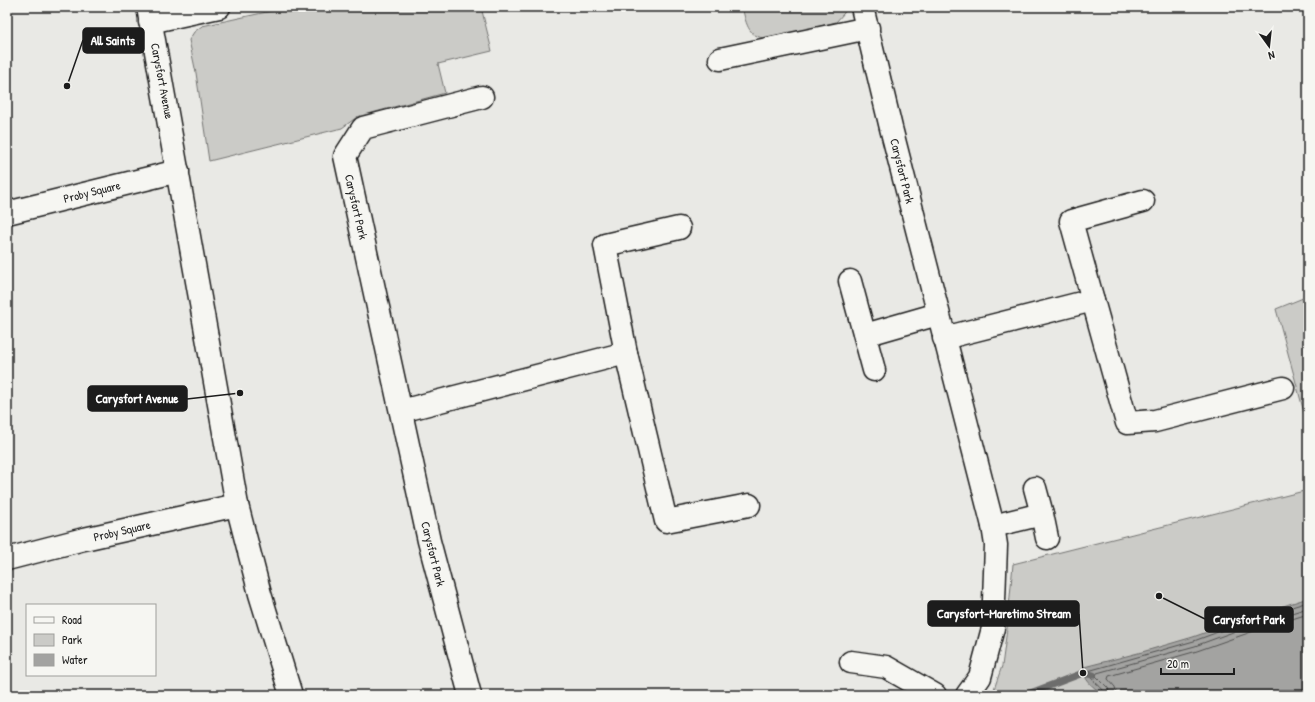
<svg xmlns="http://www.w3.org/2000/svg" width="1315" height="702" font-family="'Patrick Hand',sans-serif">
  <style>
    .green { fill: #cbcbc7; stroke: #747472 }
    .water { fill: #a3a3a1; stroke: #6d6d6c }
    .lines { fill: none; stroke-linecap: round; stroke-linejoin: round }
    .shore { stroke: #525251; stroke-width: 1 }
    .stream { stroke: #6d6d6c; stroke-width: 7 }
    .minor-casing { stroke: #1c1c1c; stroke-width: 25 }
    .major-casing { stroke: #1c1c1c; stroke-width: 25 }
    .minor { stroke: #f6f6f2; stroke-width: 22 }
    .major { stroke: #f6f6f2; stroke-width: 22 }
    .labels { text-anchor: middle; stroke-width: 3; stroke-linejoin: round; paint-order: stroke }
    .street-label { font-size: 12px; fill: #1c1c1c; stroke: #f6f6f2 }
    .leader { fill: none; stroke: #1c1c1c; stroke-width: 1.5 }
    .callout-dot { fill: #1c1c1c; stroke: #f6f6f2; stroke-width: 1.5 }
    .callout { fill: #1c1c1c; stroke: #1c1c1c; stroke-width: 1.5 }
    .callout-label { font-size: 13px; text-anchor: middle; font-weight: bold; fill: #fff }
  </style>
  <rect width="100%" height="100%" fill="#e9e9e5"/>
  <filter id="ink" filterUnits="userSpaceOnUse"><feTurbulence type="fractalNoise" baseFrequency=".025" numOctaves="2"/><feDisplacementMap in="SourceGraphic" scale="8" xChannelSelector="R" yChannelSelector="G"/><feConvolveMatrix kernelMatrix="1 2 1 2 8 2 1 2 1" color-interpolation-filters="sRGB"/></filter>
  <g filter="url(#ink)">
    <g class="green">
      <path d="M290,7H481L492,51L438,64L445,93L357,117L342,128L209,161L196,73L189,40L194,32L202,26Z"/>
      <path d="M742,7H846L844,13L836,22L771,39C748,38 747,26 742,7Z"/>
      <path d="M1308,296V427L1276,309Z"/>
      <path d="M1308,490V695H992L1002,666L1007,629L1013,564Z"/>
    </g>
    <path class="water" d="M1308,598V695H1103C1094,687 1082,680 1084,667L1142,652L1193,637L1249,617Z"/>
    <g class="lines">
      <g class="shore">
        <path d="M1105,695C1104,686 1091,682 1088,673V671L1194,641L1250,620L1308,602"/>
        <path d="M1110,695L1108,688L1096,676L1097,673L1195,646L1252,625L1308,608"/>
        <path d="M1117,695L1115,687L1108,679L1109,676L1197,651L1254,631L1308,614"/>
      </g>
      <path class="stream" d="M1025,695L1083,673L1093,675"/>
      <defs>
        <g id="minor">
          <path d="M862,7L891,128L993,526L996,545L993,628L980,677L967,695"/>
          <path d="M150,22L219,7"/>
          <path d="M720,59L868,28"/>
          <path d="M1143,201L1071,221L1127,423L1155,421L1283,388"/>
          <path d="M7,213L178,171"/>
          <path d="M679,228L605,245L626,353L666,521L749,505"/>
          <path d="M850,281L874,370"/>
          <path d="M865,335L938,314"/>
          <path d="M944,338L1093,300"/>
          <path d="M401,411L626,353"/>
          <path d="M1035,488L1042,514"/>
          <path d="M993,526L1042,514L1047,538"/>
          <path d="M7,559L84,539L237,505"/>
          <path d="M851,662L886,667L935,695"/>
          <path d="M470,695L429,541L345,156L363,128L482,97"/>
        </g>
        <path id="major" d="M148,7L237,505L260,594L291,695"/>
      </defs>
      <use href="#minor" class="minor-casing"/>
      <use href="#major" class="major-casing"/>
      <use href="#minor" class="minor"/>
      <use href="#major" class="major"/>
    </g>
  </g>
  <g class="labels">
    <g class="street-label">
      <text transform="translate(162 81) rotate(79)" y="4">Carysfort Avenue</text>
      <text transform="translate(902 171) rotate(76)" y="4">Carysfort Park</text>
      <text transform="translate(92 192) rotate(-14)" y="4">Proby Square</text>
      <text transform="translate(356 207) rotate(77)" y="4">Carysfort Park</text>
      <text transform="translate(122 531) rotate(-13)" y="4">Proby Square</text>
      <text transform="translate(433 554) rotate(76)" y="4">Carysfort Park</text>
    </g>
  </g>
  <path class="leader" d="M67 86L83 40M240 393L187 399M1083 673L1079 614M1159 596L1205 619"/>
  <g class="callout-dot">
    <circle cx="67" cy="86" r="4"/>
    <circle cx="240" cy="393" r="4"/>
    <circle cx="1083" cy="673" r="4"/>
    <circle cx="1159" cy="596" r="4"/>
  </g>
  <g class="callout">
    <rect x="83" y="28" width="61" height="25" rx="4"/>
    <rect x="88" y="386" width="99" height="25" rx="4"/>
    <rect x="928" y="601" width="151" height="25" rx="4"/>
    <rect x="1205" y="607" width="88" height="25" rx="4"/>
  </g>
  <g class="callout-label">
    <text x="113" y="45">All Saints</text>
    <text x="137" y="403">Carysfort Avenue</text>
    <text x="1004" y="618">Carysfort-Maretimo Stream</text>
    <text x="1249" y="624">Carysfort Park</text>
  </g>
  <rect width="1315" height="702" fill="none" stroke="#f6f6f2" stroke-width="24"/>
  <rect x="12" y="12" width="1291" height="678" fill="none" stroke="#1c1c1c" stroke-width="1.5" filter="url(#ink)"/>
  <rect x="26" y="604" width="130" height="72" fill="#f6f6f2" stroke="#9f9f9c"/>
  <rect x="34" y="617" width="20" height="6" fill="#f6f6f2" stroke="#9f9f9c"/>
  <text x="62" y="624" font-size="12" fill="#1c1c1c">Road</text>
  <rect x="34" y="634" width="20" height="12" fill="#cbcbc7" stroke="#9f9f9c"/>
  <text x="62" y="644" font-size="12" fill="#1c1c1c">Park</text>
  <rect x="34" y="654" width="20" height="12" fill="#a3a3a1" stroke="#9f9f9c"/>
  <text x="62" y="664" font-size="12" fill="#1c1c1c">Water</text>
  <g transform="translate(1269 46) rotate(165)" stroke="#f6f6f2" stroke-width="3" paint-order="stroke">
  <path d="M0-3L7 15L0 10L-7 15Z" fill="#1c1c1c"/>
  <text y="-6" font-size="11" font-weight="bold" text-anchor="middle" fill="#1c1c1c">N</text>
  </g>
  <path d="M1161 668v6h73v-6" fill="none" stroke="#1c1c1c" stroke-width="2"/>
  <text x="1167" y="668" font-size="12" fill="#1c1c1c" stroke="#f6f6f2" stroke-width="3" paint-order="stroke">20 m</text>
</svg>
